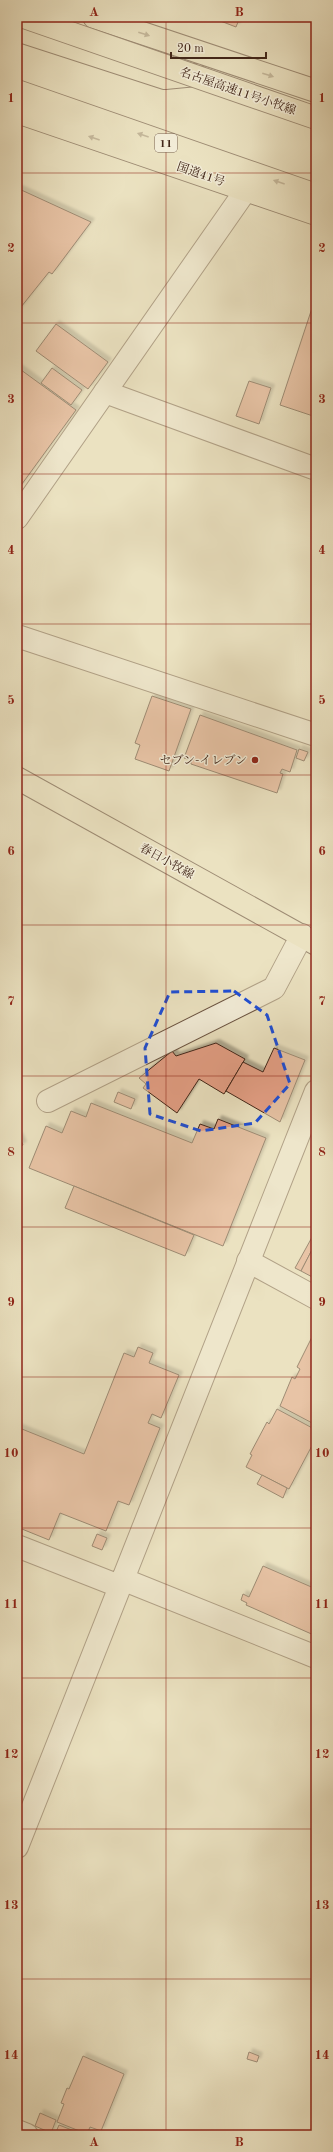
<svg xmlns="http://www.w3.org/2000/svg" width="333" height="2152" font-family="'Old Standard TT','Noto Serif JP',serif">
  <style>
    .building { fill: #e49f85; stroke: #412518; filter: url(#shadow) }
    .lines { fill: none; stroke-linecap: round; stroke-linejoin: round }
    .minor-casing { stroke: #6c5442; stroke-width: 24 }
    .major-casing { stroke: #412518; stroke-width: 24 }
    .highway-casing { stroke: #412518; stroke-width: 24 }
    .minor { stroke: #f2ecd7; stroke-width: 22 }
    .major { stroke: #ebe2c1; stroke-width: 22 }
    .highway { stroke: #ebe2c1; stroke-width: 22 }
    .highway-bridge-casing { stroke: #412518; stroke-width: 24; stroke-linecap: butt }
    .highway-bridge { stroke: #ebe2c1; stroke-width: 22 }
    .oneway { fill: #96846c }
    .marked { fill: none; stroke: #1d4ed8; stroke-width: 3; stroke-dasharray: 8 5; stroke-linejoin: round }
    .grid { fill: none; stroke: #8f2418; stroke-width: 1; stroke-opacity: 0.55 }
    .poi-dot { fill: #8f2418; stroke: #f2ecd7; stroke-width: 1.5 }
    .labels { text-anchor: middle; stroke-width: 3; stroke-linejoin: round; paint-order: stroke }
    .shield { fill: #f2ecd7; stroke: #766151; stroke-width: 1 }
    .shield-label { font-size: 11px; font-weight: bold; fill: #412518 }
    .street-label { font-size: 12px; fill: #412518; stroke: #f2ecd7 }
    .poi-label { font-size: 12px; fill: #412518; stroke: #f2ecd7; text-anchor: end }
    .neatline { fill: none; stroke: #8f2418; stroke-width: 1.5 }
    .grid-label { font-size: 13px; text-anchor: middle; font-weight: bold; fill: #8f2418 }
  </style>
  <defs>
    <filter id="shadow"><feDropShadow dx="3.5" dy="-3.5" stdDeviation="1" flood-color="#0004"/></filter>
  </defs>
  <rect width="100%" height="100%" fill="#ebe2c1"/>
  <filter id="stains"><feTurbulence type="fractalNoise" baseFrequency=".005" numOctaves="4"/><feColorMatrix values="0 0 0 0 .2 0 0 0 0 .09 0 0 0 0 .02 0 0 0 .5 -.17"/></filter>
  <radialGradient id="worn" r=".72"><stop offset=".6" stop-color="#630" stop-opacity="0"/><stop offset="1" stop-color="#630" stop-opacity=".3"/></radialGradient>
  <g class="building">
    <path d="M210,17H240L236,27Z"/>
    <path d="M17,188L91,222L52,274L49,272L17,312Z"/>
    <path d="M316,296V417L280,405Z"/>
    <path d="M56,324L108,362L88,389L36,351Z"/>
    <path d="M17,367L76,410L19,488L17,486Z"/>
    <path d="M52,368L82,390L71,405L41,383Z"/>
    <path d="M249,381L271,388L259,424L236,416Z"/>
    <path d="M152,696L191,709L169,771L135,759L140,745L135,743Z"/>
    <path d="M200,715L297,750L290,772L282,769L280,773L283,774L277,793L191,764V760L184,758Z"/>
    <path d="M299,749L308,752L304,761L296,758Z"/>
    <path d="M216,1043L245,1059L224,1094L199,1079L177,1113L143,1088L146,1084L139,1078L172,1051L176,1056Z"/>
    <path d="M274,1048L305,1060L280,1122L226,1091L243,1062L263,1072Z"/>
    <path d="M118,1092L135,1099L131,1109L114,1102Z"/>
    <path d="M91,1103L192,1143L200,1124L214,1129L218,1119L266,1138L223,1246L29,1168L46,1126L62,1133L71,1111L86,1117Z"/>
    <path d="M19,1136L23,1145L17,1148V1137Z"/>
    <path d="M74,1186L194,1235L185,1256L65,1208Z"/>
    <path d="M316,1230V1242L301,1271L295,1268Z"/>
    <path d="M316,1242V1279L301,1271Z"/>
    <path d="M313,1335L316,1336V1425L280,1406L292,1377L295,1379L300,1369L297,1367Z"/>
    <path d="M138,1347L153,1353L149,1363L179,1375L161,1418L152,1414L148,1423L160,1428L129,1505L118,1501L106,1531L60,1513L49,1540L17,1527V1427L84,1454L124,1353L134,1357Z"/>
    <path d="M277,1409L316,1430V1438L289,1489L246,1467L252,1455L250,1454L267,1422L269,1424Z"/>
    <path d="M262,1475L287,1488L283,1498L257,1484Z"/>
    <path d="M97,1534L107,1538L102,1550L92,1546Z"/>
    <path d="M263,1566L316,1589V1636L246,1605L247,1603L241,1600L243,1594L249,1597Z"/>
    <path d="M249,2052L259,2056L257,2062L247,2059Z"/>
    <path d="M83,2056L124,2074L101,2131L90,2127L87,2134L57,2122L64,2104L61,2103L67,2088L69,2089Z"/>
    <path d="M40,2113L56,2120L51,2133L35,2126Z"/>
    <path d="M59,2125L82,2134V2135L55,2134Z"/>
  </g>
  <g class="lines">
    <defs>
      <g id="minor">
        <path d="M105,392L316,469"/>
        <path d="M17,518L246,190"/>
        <path d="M17,636L316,735"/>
        <path d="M48,1101L274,988L302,935"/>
        <path d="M248,1261L316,1298"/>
        <path d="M17,1546L119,1586"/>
        <path d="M122,1579L316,1657"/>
        <path d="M17,1847L316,1091"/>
        <path d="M17,2131L27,2135"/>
      </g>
      <path id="major" d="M17,778L316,944"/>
      <g id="highway">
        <path d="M94,17L316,91"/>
        <path d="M17,30L165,78L196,75"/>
        <path d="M17,91L316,195"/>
        <path d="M17,112L316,214"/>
      </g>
    </defs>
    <use href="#minor" class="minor-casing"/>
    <use href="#major" class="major-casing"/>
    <use href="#highway" class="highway-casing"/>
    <use href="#minor" class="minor"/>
    <use href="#major" class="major"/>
    <use href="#highway" class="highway"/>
    <defs>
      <path id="highway-bridge" d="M24,17L316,118"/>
    </defs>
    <use href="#highway-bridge" class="highway-bridge-casing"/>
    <use href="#highway-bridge" class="highway-bridge"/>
  </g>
  <defs><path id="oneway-solid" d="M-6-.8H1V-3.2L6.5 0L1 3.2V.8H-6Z"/></defs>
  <g class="oneway">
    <use href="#oneway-solid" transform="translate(144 34) rotate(18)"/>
    <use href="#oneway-solid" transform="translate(268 75) rotate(18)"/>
    <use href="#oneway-solid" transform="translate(143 135) rotate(-161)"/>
    <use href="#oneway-solid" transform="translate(94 138) rotate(-161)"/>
    <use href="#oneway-solid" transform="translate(279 182) rotate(-161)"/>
  </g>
  <path d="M0 0H333V2152H0ZM234,991L267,1015L290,1084L255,1123L201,1131L150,1114L145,1048L170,992Z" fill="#ebe2c1" fill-opacity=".55" fill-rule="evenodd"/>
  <path class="marked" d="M234,991L267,1015L290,1084L255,1123L201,1131L150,1114L145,1048L170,992Z"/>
  <path class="grid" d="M166,17V2135M17,173H316M17,323H316M17,474H316M17,624H316M17,775H316M17,925H316M17,1076H316M17,1227H316M17,1377H316M17,1528H316M17,1678H316M17,1829H316M17,1979H316"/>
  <circle class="poi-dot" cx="255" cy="760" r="4"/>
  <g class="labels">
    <rect class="shield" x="155" y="134" width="22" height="18" rx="3"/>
    <g class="shield-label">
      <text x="166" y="147">11</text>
    </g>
    <g class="street-label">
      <text transform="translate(238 91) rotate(19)" y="4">名古屋高速11号小牧線</text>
      <text transform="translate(201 174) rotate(19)" y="4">国道41号</text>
      <text transform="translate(167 861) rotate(29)" y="4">春日小牧線</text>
    </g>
    <g class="poi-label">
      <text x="247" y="764">セブン-イレブン</text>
    </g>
  </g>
  <rect width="333" height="2152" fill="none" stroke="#ebe2c1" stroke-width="44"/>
  <path d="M171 52v6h95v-6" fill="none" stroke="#412518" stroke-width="2"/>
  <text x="177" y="52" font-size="12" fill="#412518" stroke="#f2ecd7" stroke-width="3" paint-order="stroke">20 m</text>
  <rect x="22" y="22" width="289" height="2108" class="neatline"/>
  <g class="grid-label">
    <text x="94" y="16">A</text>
    <text x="239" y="16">B</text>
    <text x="11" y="102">1</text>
    <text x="322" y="102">1</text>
    <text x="11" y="252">2</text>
    <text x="322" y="252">2</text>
    <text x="11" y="403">3</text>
    <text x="322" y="403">3</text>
    <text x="11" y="554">4</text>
    <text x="322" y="554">4</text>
    <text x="11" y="704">5</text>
    <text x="322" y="704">5</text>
    <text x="11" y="855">6</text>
    <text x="322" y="855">6</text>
    <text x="11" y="1005">7</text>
    <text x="322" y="1005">7</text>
    <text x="11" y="1156">8</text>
    <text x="322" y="1156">8</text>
    <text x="11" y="1306">9</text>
    <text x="322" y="1306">9</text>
    <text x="11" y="1457">10</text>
    <text x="322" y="1457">10</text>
    <text x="11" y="1608">11</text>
    <text x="322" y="1608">11</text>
    <text x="11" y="1758">12</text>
    <text x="322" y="1758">12</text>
    <text x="11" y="1909">13</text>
    <text x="322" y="1909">13</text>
    <text x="11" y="2059">14</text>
    <text x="322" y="2059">14</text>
    <text x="94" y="2146">A</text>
    <text x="239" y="2146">B</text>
  </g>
  <rect width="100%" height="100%" filter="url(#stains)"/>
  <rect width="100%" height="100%" fill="url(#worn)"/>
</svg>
